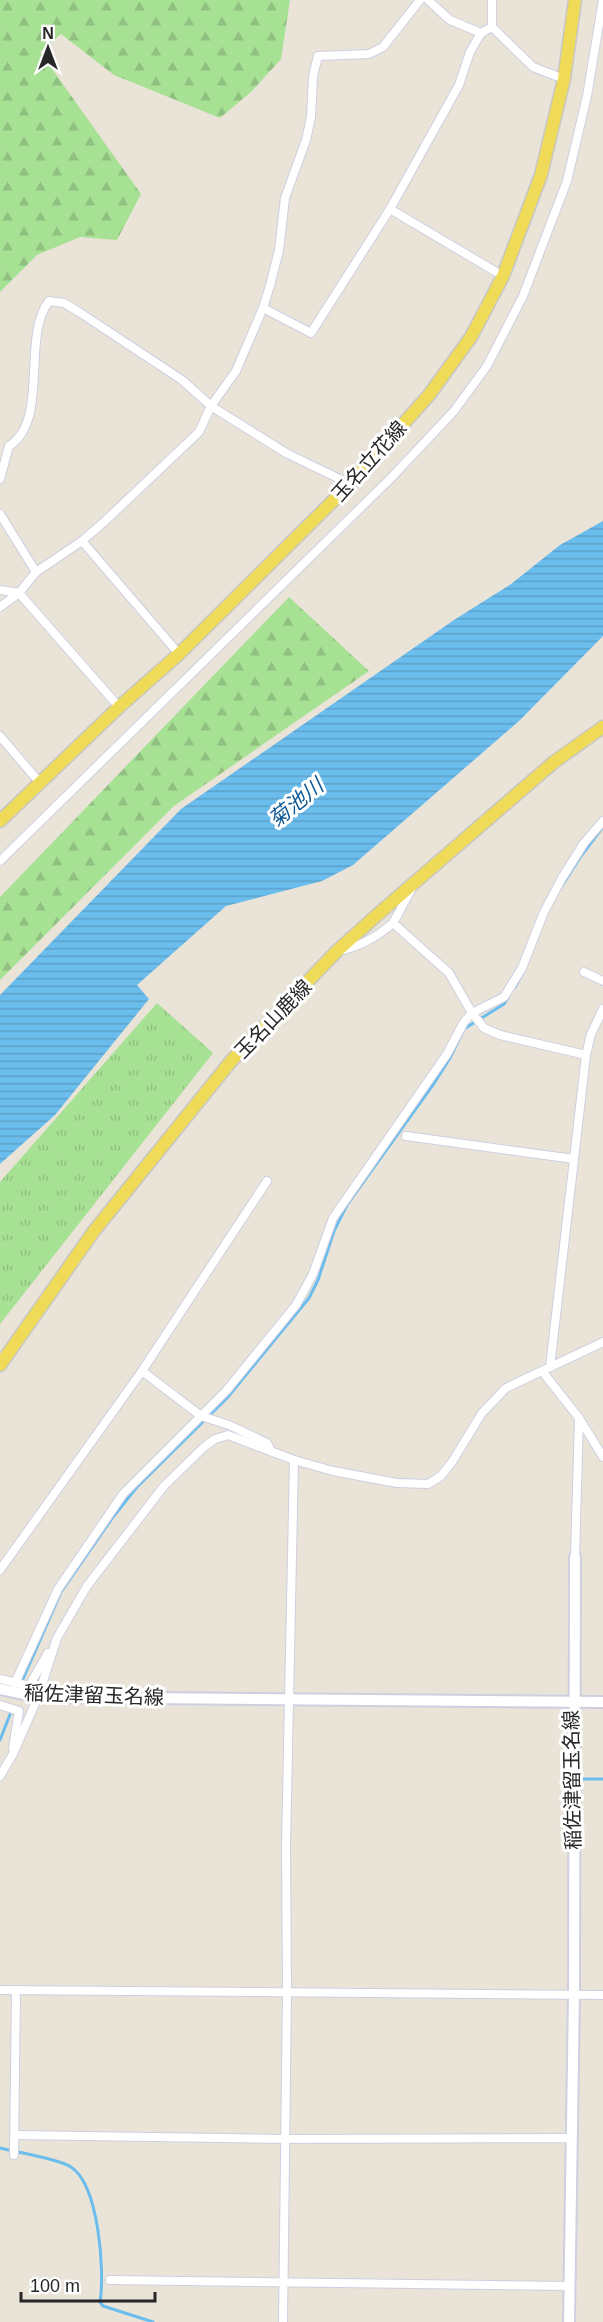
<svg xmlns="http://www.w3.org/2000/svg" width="603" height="2322" font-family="Helvetica,'Noto Sans JP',sans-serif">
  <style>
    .grass { fill: url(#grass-tufts) }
    .forest { fill: url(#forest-firs) }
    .water { fill: url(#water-rules) }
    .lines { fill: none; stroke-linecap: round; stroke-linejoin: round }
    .stream { stroke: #6abded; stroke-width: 3 }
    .street-casing { stroke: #cecfe1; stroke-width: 10 }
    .secondary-casing { stroke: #cecfe1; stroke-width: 14 }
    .primary-casing { stroke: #c7c7c7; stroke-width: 15 }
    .street { stroke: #fff; stroke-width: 8 }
    .secondary { stroke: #fff; stroke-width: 10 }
    .primary { stroke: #efdb58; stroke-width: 12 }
    .labels { text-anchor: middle; stroke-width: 6; stroke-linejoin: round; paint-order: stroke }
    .street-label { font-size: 20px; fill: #272727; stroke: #fff }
    .water-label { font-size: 21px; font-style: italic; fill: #0e5995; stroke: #fff }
  </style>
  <defs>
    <pattern id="grass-tufts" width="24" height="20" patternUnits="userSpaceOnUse" patternTransform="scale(1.5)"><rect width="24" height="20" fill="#a7e194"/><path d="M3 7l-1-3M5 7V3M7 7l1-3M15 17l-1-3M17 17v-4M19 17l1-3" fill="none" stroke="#90c180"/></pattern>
    <pattern id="forest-firs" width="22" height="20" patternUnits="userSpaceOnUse" patternTransform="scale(1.5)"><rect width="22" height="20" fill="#a7e194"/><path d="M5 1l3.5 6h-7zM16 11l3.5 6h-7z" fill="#90c180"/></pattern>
    <pattern id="water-rules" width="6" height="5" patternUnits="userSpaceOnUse" patternTransform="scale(1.5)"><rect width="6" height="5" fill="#6abded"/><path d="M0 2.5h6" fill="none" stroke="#5ca2cb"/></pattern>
  </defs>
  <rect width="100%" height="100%" fill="#eae4d8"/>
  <path class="grass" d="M157,1003L213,1053L0,1324V1182Z"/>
  <g class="forest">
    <path d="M0,0H290L281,59L252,91L220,118L114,75L61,34L40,52L141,194L117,240L80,237L37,255L0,292Z"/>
    <path d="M289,597L369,671L174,806L0,980V897Z"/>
  </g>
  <path class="water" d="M603,521V636L519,721L353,865L322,881L226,906L137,985L149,999L55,1115L0,1164V995L181,809L454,620L511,584L560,545Z"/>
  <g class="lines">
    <g class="stream">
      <path d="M558,892L581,856L603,827"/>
      <path d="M515,987L525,969"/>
      <path d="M23,1679L61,1592L113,1517L137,1487L227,1398L309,1298L318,1280L334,1231L347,1205L433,1085L450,1058L464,1029L504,1004L508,998"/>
      <path d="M0,1740L11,1712"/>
      <path d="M583,1779H603"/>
      <path d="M0,2148C16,2152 60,2159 71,2167C99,2185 105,2272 100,2302L103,2306L153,2322"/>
    </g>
    <defs>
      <g id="street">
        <path d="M428,0L450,20L481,33"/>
        <path d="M492,0V27L533,67L564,79"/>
        <path d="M390,209L503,276"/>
        <path d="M263,308L311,333L390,209L459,85L470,52L481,33L492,27"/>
        <path d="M0,479L9,446C50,420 21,337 49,301L64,303L79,312L182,380L211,406L286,453L350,484"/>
        <path d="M0,514L36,572"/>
        <path d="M82,541L179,654"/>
        <path d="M0,590L19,593L119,707"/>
        <path d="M0,607L19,593L36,572L82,541L104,522L199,432L211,406L236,371L263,308L271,282L279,250L285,198L306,140L311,117L313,76L318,56L369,54L383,47L420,0"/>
        <path d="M0,736L40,783"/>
        <path d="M0,861L391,478L454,411L487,366L523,296L567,181L587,96L603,0"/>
        <path d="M393,923L412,888"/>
        <path d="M339,951C358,947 378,936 393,923L449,973L472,1013L484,1028L500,1035L586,1055"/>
        <path d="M584,972L603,981"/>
        <path d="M406,1136L574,1159"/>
        <path d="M550,1367L586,1055L591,1034L603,1009"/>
        <path d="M142,1371L201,1416L229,1425L267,1443L271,1451"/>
        <path d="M542,1371L579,1418L603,1457"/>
        <path d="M575,1557L579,1418"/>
        <path d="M0,1570L142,1371L267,1181"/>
        <path d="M0,1679L29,1686L48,1653"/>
        <path d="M15,1683L58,1589L123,1494L226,1391L296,1305L313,1274L333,1218L447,1054L464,1022L472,1013L504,997L522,968L544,912L562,878L584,843L603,821"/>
        <path d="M0,1705L19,1711L13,1748"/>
        <path d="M0,1776L13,1754L38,1697L57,1638L87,1586L164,1486L204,1447L215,1439L228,1435L294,1460L333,1471L397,1483L428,1484L441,1476L452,1462L482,1413L506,1388L603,1342"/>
        <path d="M0,1990L603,1995"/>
        <path d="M15,2135L284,2139L569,2138L571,2141"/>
        <path d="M14,2155L16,1990"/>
        <path d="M110,2280L569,2286"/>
        <path d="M283,2322L287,1991L286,1846L294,1460"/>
      </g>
      <g id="secondary">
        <path d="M0,1689L38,1697L603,1702"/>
        <path d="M569,2322L574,1994L575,1557"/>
      </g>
      <g id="primary">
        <path d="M0,821L119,707L179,654L350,484L429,395L471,337L503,276L541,175L564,79L575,0"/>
        <path d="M0,1365L94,1231L232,1060L337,951L377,915L554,762L603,727"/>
      </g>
    </defs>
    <use href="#street" class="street-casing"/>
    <use href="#secondary" class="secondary-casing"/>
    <use href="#primary" class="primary-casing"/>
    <use href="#street" class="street"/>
    <use href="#secondary" class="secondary"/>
    <use href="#primary" class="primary"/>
  </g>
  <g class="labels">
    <g class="street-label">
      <text transform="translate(369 461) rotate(-48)" y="7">玉名立花線</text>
      <text transform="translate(273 1019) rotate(-46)" y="7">玉名山鹿線</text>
      <text transform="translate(94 1695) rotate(2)" y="7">稲佐津留玉名線</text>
      <text transform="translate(572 1780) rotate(-91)" y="7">稲佐津留玉名線</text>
    </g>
    <g class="water-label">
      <text transform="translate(296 803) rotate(-39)" y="7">菊池川</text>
    </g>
  </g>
  <g transform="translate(48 48)" stroke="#ffffff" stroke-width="4.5" paint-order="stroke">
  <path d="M0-4.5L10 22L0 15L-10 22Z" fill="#272727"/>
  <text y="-9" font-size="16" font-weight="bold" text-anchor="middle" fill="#272727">N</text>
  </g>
  <path d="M21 2292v9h134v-9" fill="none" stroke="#272727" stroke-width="3"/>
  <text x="30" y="2292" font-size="18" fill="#272727" stroke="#ffffff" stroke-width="4.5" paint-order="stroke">100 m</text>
</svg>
